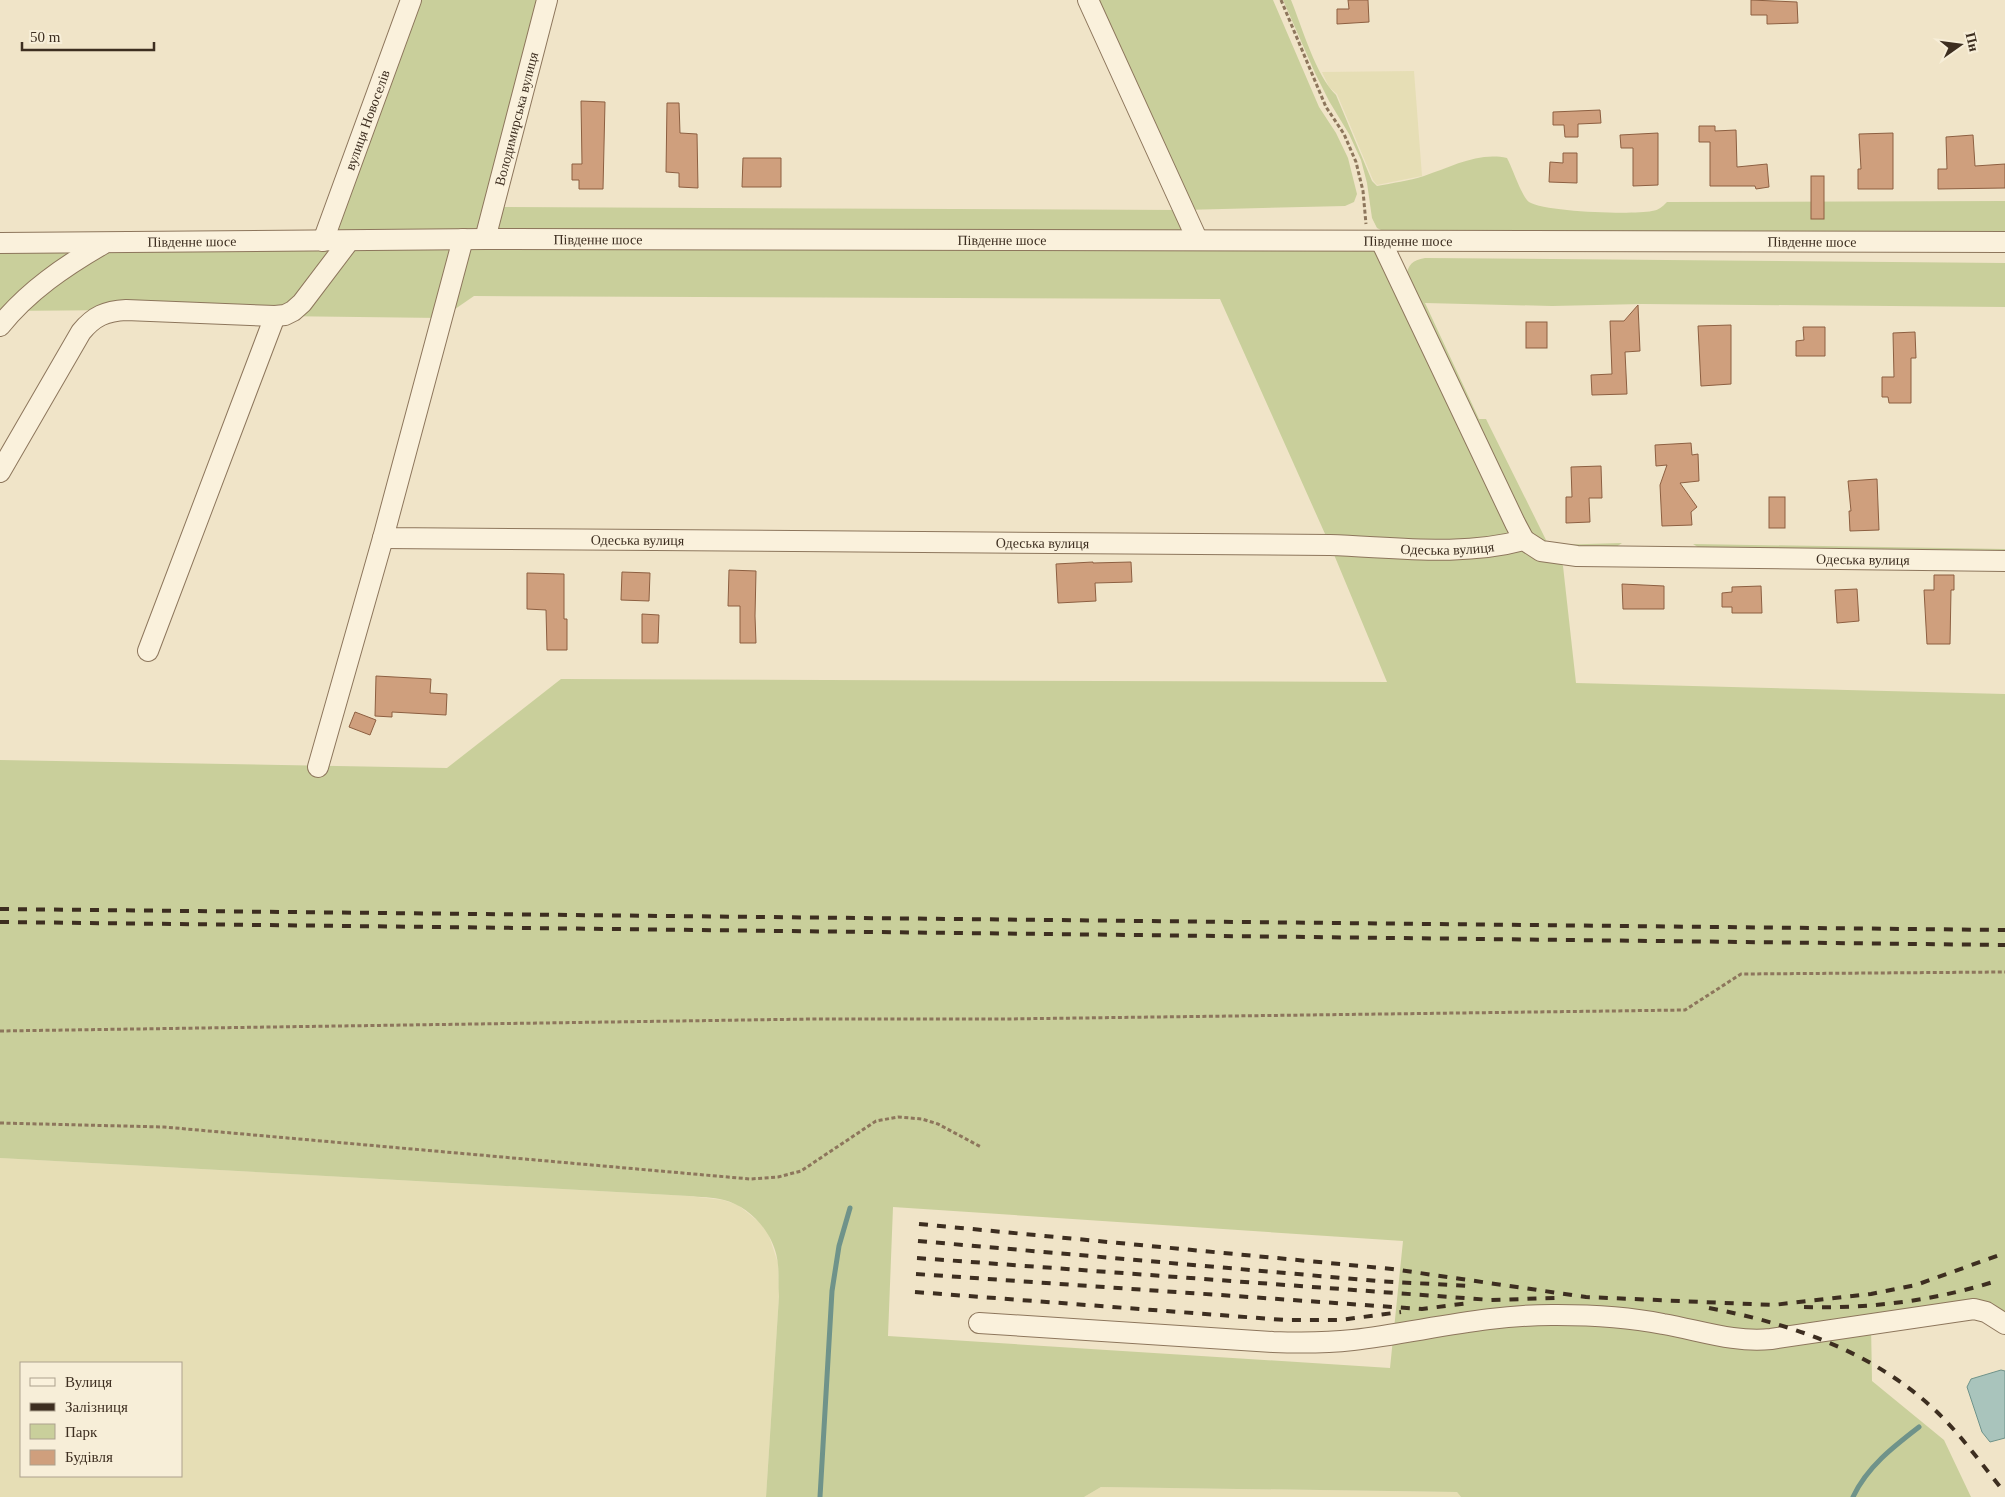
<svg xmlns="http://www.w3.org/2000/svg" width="2005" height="1497" font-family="Georgia,serif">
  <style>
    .farmland { fill: #e6deb5; fill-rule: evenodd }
    .green { fill: #c9cf9b; fill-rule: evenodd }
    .water { fill: #a9c4bc; stroke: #6f938a }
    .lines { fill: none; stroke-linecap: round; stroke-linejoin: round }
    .stream { stroke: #6f938a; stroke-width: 5 }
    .building { fill: #cf9f7d; stroke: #8d5f41 }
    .minor-casing { stroke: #8d765c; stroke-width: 22 }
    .path { stroke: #8d765c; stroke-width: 3; stroke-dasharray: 4 2.5; stroke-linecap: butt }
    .minor { stroke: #faf1dc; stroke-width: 20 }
    .rail { stroke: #3d2e20; stroke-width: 4; stroke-dasharray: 9 9; stroke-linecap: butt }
    .labels { text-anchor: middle; stroke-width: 5; stroke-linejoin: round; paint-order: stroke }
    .street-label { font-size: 14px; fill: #3d2e20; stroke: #f7eed8 }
  </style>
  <rect width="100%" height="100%" fill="#f0e4c8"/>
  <g class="farmland">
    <path d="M1414,71L1422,176L1377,185L1373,180L1337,94L1329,87L1322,72Z"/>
    <path d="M0,1158L689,1196L723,1200L738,1205L759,1222L768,1233L778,1263L779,1296L766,1497H0ZM21,1363H181V1476H21Z"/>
    <path d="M1101,1487L1457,1492L1461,1497H1084Z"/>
  </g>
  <g class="green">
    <path d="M411,0H547L494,207L1182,210L1088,0H1273L1319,107L1336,133L1348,158L1357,194L1354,202L1345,206L1183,210L1197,239L1381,241L1515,523L1556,554L1563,566L1576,683L2005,694V1314L1871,1324L1872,1381L1944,1440L1971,1497H1461L1457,1492L1101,1487L1084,1497H766L779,1296C778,1286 779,1275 778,1265C776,1236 752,1207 724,1200C713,1197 700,1197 689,1196L0,1158V760L447,768L561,679L1387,682L1330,545L1220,299L474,296L442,318L275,316L126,310L0,311V243L323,241ZM893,1207L1403,1241L1390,1368L888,1336Z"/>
    <path d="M1283,0H1291C1302,27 1316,76 1336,95L1372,181L1377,186C1392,183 1409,181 1424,176C1452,167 1477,152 1507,158C1512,167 1522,197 1529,202C1545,212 1632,215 1652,211C1659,210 1662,207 1667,202L2005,201V234L1383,231L1377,228L1372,218L1367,183L1361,160L1349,134L1329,101L1315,73Z"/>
    <path d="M1425,258L2005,263V307L1642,304L1552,306L1425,303L1479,419H1486L1547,542L1553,545L1622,543L1616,547L1558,549L1533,536L1513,502L1406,277C1408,265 1412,260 1425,258Z"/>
    <path d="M1693,544L2005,549V556L1701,549Z"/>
  </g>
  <path class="water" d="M2001,1370L2005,1371V1438L1990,1442L1982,1432L1967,1387L1971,1379Z"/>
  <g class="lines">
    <g class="stream">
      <path d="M820,1497L832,1291L839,1246L850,1208"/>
      <path d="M1853,1497C1867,1467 1893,1447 1919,1427"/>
    </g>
  </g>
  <g class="building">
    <path d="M1348,0H1368L1369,22L1337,24V9H1349Z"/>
    <path d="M1751,0L1797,2L1798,23L1767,24V15H1751Z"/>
    <path d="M581,101L605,102L603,189H579V180H572V164H582Z"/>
    <path d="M667,103H679L680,133L697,134L698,188L679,187V173L666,172Z"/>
    <path d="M1600,110L1601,123L1578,124V137H1565L1564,125H1553V112Z"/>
    <path d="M1699,126H1715V131L1736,130L1737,167L1767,164L1769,187L1756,189L1755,186H1710V142H1699Z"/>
    <path d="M1658,133V185L1633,186V148H1621L1620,135Z"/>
    <path d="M1893,133V189H1858V169H1861L1859,134Z"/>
    <path d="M1973,135L1975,166L2005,164V188L1938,189V169H1947L1946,137Z"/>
    <path d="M1563,153H1577V183L1549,182L1550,162L1563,163Z"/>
    <path d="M743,158H781V187H742Z"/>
    <rect x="1811" y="176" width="13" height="43"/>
    <path d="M1638,305L1640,351L1625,352L1627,394L1592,395L1591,375L1612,374L1610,321H1624Z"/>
    <rect x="1526" y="322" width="21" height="26"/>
    <path d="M1731,325V384L1701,386L1698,326Z"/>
    <path d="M1803,327H1825V356H1796V341L1804,340Z"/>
    <path d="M1915,332L1916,358H1911V403H1889L1888,397H1882V377H1894L1893,333Z"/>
    <path d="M1691,443L1692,455L1698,454L1699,481L1680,483L1697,507L1691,512L1692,525L1662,526L1660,485L1667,465L1656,466L1655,445Z"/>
    <path d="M1601,466L1602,498H1589L1590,522L1566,523V497H1572L1571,467Z"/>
    <path d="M1877,479L1879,530L1850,531L1849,511H1851L1848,481Z"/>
    <rect x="1769" y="497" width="16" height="31"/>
    <path d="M1093,562V563L1131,562L1132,582L1095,583L1096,601L1058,603L1056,564Z"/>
    <path d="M729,570L756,571L755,616L756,643H740V606H728Z"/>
    <path d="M622,572L650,573L649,601L621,600Z"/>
    <path d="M527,573L564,574V619H567V650H547L546,610L527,609Z"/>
    <path d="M1934,575H1954V590H1951L1950,644H1927L1924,590H1934Z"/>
    <path d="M1622,584L1664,586V609H1623Z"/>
    <path d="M1761,586L1762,613H1732V607H1722V593L1732,592V587Z"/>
    <path d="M1857,589L1859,621L1837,623L1835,590Z"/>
    <path d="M642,614L659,615L658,643H642Z"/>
    <path d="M376,676L431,679L430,693L447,694L446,715L392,712V717L375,716Z"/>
    <path d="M355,712L376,720L370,735L349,727Z"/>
  </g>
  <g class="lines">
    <defs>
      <g id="minor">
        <path d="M1088,0L1197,239"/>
        <path id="s1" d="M463,239L383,538L1330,545C1394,547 1462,557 1524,540L1541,551L1577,556L2005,561"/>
        <path id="s2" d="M485,239L547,0"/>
        <path id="s3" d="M323,241L411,0"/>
        <path d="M1381,241L1515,523L1524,540"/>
        <path id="s4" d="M0,243L485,239L2005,242"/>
        <path d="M0,326C28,291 65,266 103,244"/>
        <path d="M0,472L81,332C94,316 106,311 126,310L275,316L285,315L293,311L302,303L349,241"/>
        <path d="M148,651L275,316"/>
        <path d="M318,767L383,538"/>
        <path d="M979,1323L1273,1342C1300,1343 1326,1343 1353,1340C1420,1332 1488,1314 1557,1315C1592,1315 1628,1317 1663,1324C1699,1330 1734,1343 1771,1339L1974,1309L1986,1312L2005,1324"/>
      </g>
    </defs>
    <use href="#minor" class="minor-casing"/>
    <g class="path">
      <path d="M1281,0L1326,107L1344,134L1356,162L1363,191L1366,224"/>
      <path d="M0,1031L813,1019H1005L1685,1010L1741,974L2005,972"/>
      <path d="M0,1123L164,1127L750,1179L778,1177L801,1171L876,1121L898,1117L922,1119L938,1124L981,1147"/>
    </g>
    <use href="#minor" class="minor"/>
    <g class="rail">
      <path d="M0,909L2005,930"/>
      <path d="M0,922L2005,945"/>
      <path d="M919,1224L1392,1269L1586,1297L1773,1305L1871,1294L1916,1285L2005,1253"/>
      <path d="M918,1241L1377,1281L1468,1286"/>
      <path d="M917,1258L1491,1300L1555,1298"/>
      <path d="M916,1274L1422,1309L1469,1303"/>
      <path d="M915,1292L1285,1320H1340L1401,1312"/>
      <path d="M1804,1307C1868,1309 1932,1301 1993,1282"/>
      <path d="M1709,1308C1793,1324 1874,1352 1937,1412C1962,1436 1983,1466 2005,1493"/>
    </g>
  </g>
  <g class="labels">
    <g class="street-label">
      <text dy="5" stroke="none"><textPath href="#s2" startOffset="124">Володимирська вулиця</textPath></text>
      <text dy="5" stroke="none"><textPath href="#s3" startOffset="129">вулиця Новоселів</textPath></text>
      <text dy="5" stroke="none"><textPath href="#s4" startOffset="598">Південне шосе</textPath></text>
      <text dy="5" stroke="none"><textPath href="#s4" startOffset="1002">Південне шосе</textPath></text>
      <text dy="5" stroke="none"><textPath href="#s4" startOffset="1408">Південне шосе</textPath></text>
      <text dy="5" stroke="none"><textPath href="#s4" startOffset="1812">Південне шосе</textPath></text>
      <text dy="5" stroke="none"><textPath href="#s4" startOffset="192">Південне шосе</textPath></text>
      <text dy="5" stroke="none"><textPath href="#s1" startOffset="564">Одеська вулиця</textPath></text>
      <text dy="5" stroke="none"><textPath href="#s1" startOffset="969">Одеська вулиця</textPath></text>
      <text dy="5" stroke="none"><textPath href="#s1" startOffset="1374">Одеська вулиця</textPath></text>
      <text dy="5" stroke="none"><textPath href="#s1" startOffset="1794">Одеська вулиця</textPath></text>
    </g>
  </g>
  <rect x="20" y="1362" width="162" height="115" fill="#f7eed8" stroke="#ada18e"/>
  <rect x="30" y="1378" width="25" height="8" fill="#faf1dc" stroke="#ada18e"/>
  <text x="65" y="1387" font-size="15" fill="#3d2e20">Вулиця</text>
  <rect x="30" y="1403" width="25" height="8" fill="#3d2e20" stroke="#ada18e"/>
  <text x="65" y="1412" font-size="15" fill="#3d2e20">Залізниця</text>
  <rect x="30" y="1424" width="25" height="15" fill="#c9cf9b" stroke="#ada18e"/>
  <text x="65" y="1437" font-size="15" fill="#3d2e20">Парк</text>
  <rect x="30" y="1450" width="25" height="15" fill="#cf9f7d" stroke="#ada18e"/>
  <text x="65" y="1462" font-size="15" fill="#3d2e20">Будівля</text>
  <g transform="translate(1960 45) rotate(76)" stroke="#f7eed8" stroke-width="4" paint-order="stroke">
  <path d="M0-4L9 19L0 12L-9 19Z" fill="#3d2e20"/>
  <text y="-8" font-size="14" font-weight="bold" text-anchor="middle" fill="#3d2e20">Пн</text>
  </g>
  <path d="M22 42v8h132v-8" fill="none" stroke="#3d2e20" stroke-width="2.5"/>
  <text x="30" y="42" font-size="15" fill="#3d2e20" stroke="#f7eed8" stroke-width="4" paint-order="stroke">50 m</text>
</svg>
